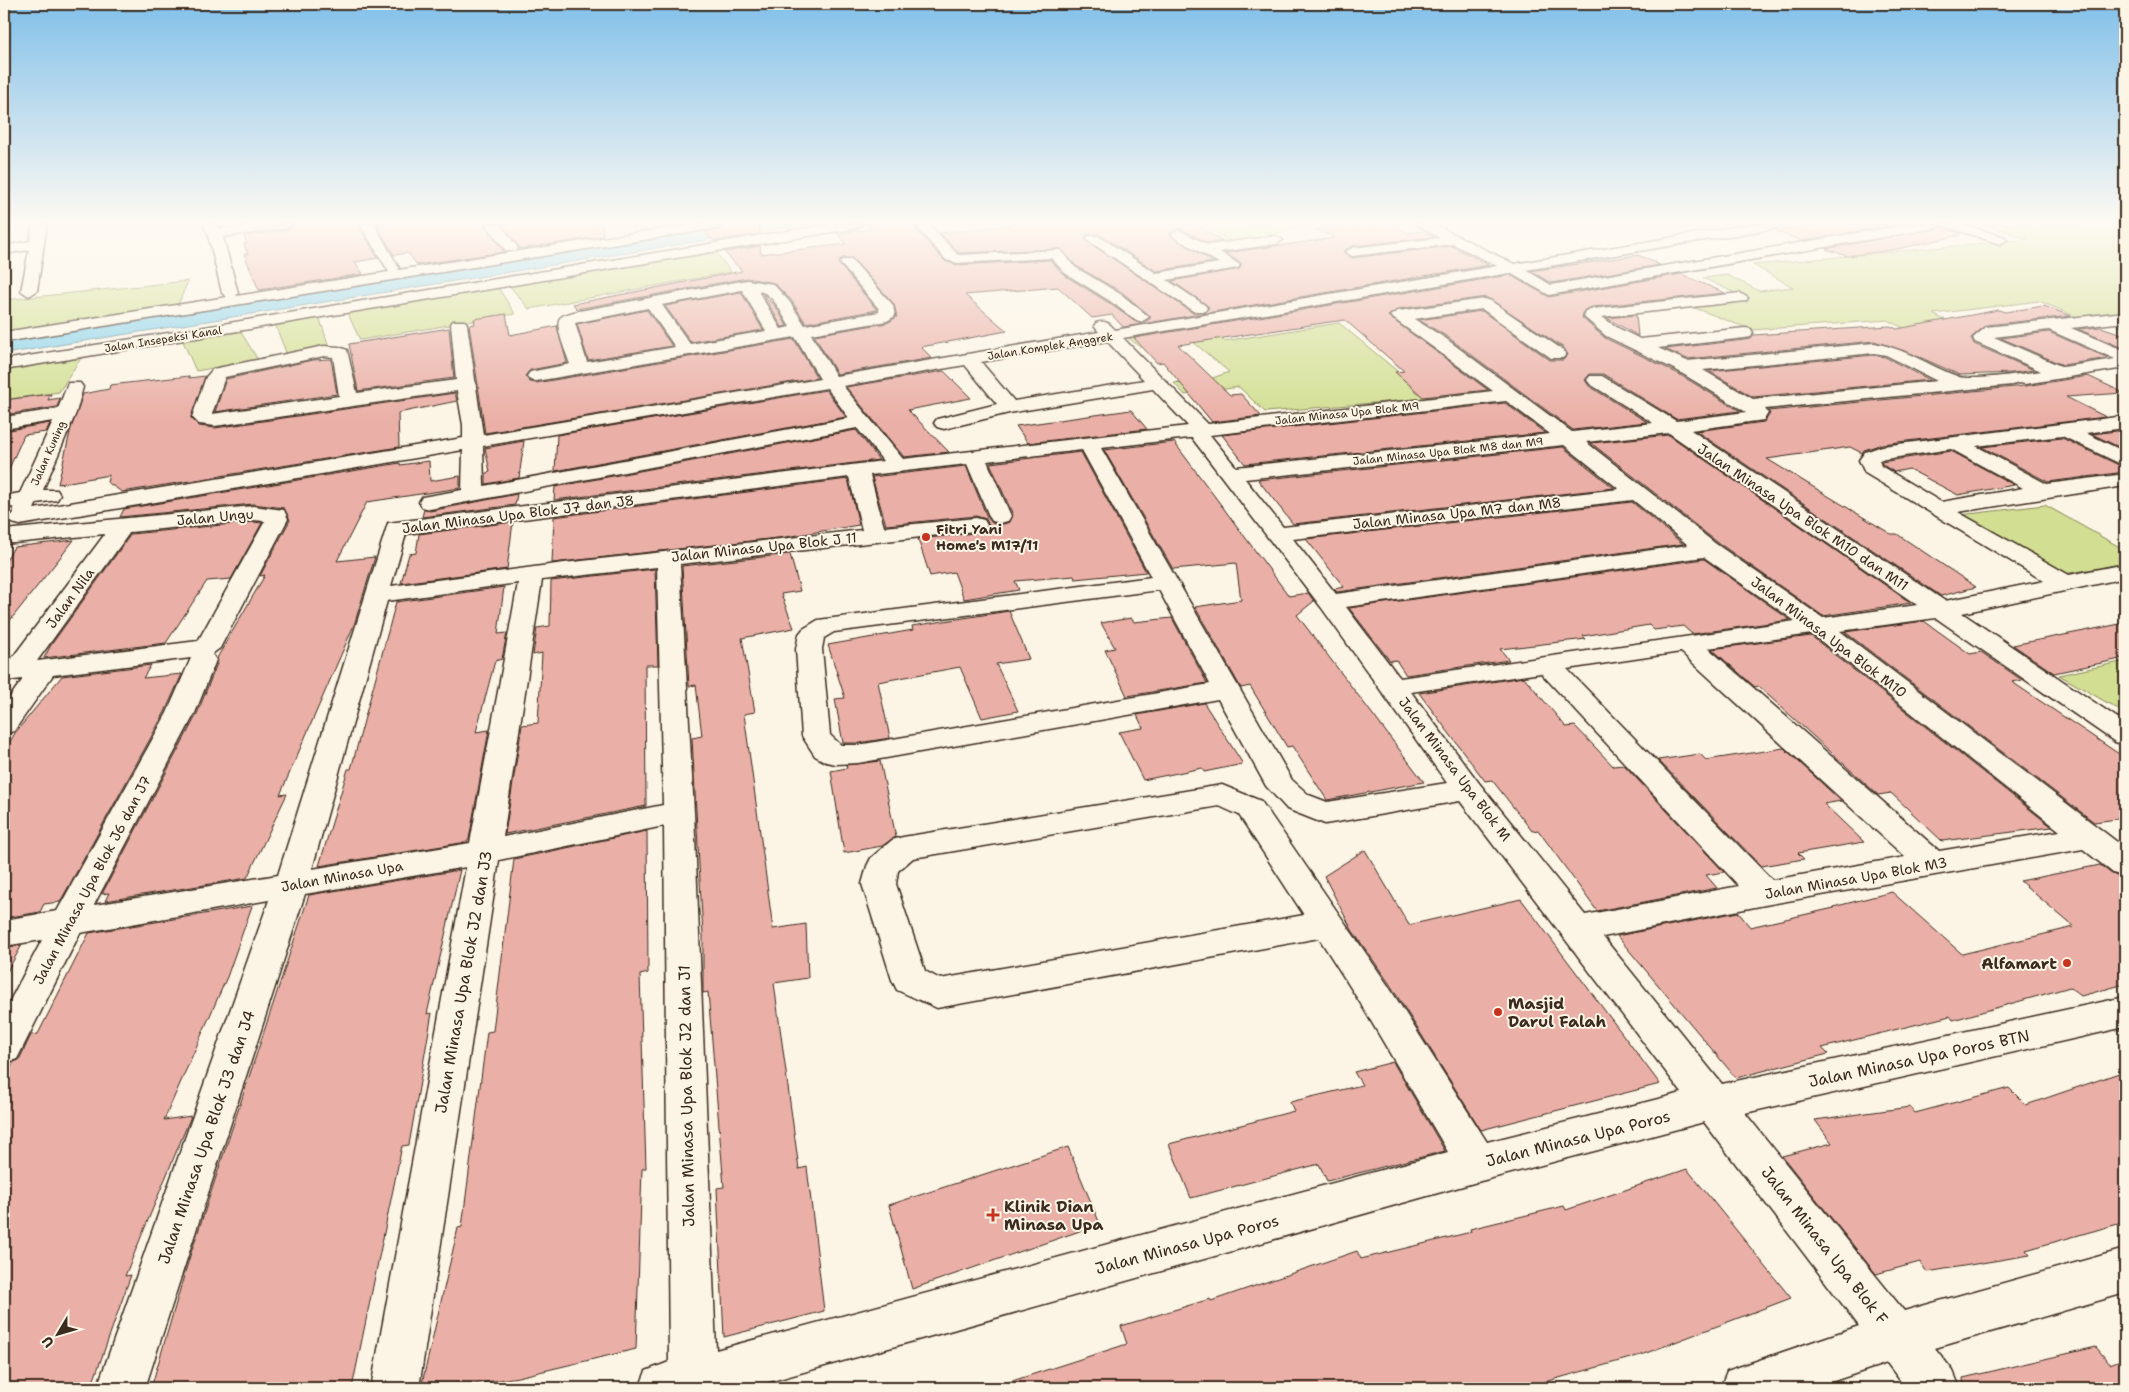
<svg xmlns="http://www.w3.org/2000/svg" width="2129" height="1392" font-family="'Shantell Sans',sans-serif">
  <style>
    .green { fill: #d2df93; stroke: #868458 }
    .water { fill: #8ad3eb; stroke: #6a8f99 }
    .building { fill: #eab0a7; stroke: #3b2a1e }
    .lines { fill: none; stroke-linecap: round; stroke-linejoin: round }
    .minor-casing { stroke: #3b2a1e; stroke-width: 3 }
    .minor { fill: #fcf5e5; fill-rule: evenodd }
    .poi-dot { fill: #c8321e; stroke: #fcf5e5; stroke-width: 2 }
    .labels { text-anchor: middle; stroke-width: 4; stroke-linejoin: round; paint-order: stroke }
    .far-street-label { font-size: 11px; fill: #3b2a1e; stroke: #fcf5e5 }
    .street-label { font-size: 14px; fill: #3b2a1e; stroke: #fcf5e5 }
    .poi-label { font-size: 14px; font-weight: bold; fill: #3b2a1e; stroke: #fcf5e5; text-anchor: start }
    .near-poi-label { font-size: 16px; font-weight: bold; fill: #3b2a1e; stroke: #fcf5e5; text-anchor: start }
    .near-street-label { font-size: 16px; fill: #3b2a1e; stroke: #fcf5e5 }
  </style>
  <rect width="100%" height="100%" fill="#fcf5e5"/>
  <filter id="ink" filterUnits="userSpaceOnUse"><feTurbulence type="fractalNoise" baseFrequency=".02" numOctaves="2"/><feDisplacementMap in="SourceGraphic" scale="10" xChannelSelector="R" yChannelSelector="G"/><feConvolveMatrix kernelMatrix="1 2 1 2 8 2 1 2 1" color-interpolation-filters="sRGB"/></filter>
  <g filter="url(#ink)">
    <g class="green">
      <path d="M1204,224H1286L1297,229L1232,243Z"/>
      <path d="M1984,224H2125V328L2110,321L2089,322L2039,301L1933,314L1975,335L1930,341L1887,320L1752,330L1674,300L1737,294L1703,278L1727,275L1759,291L1793,287L1753,265L2028,239Z"/>
      <path d="M715,251L731,272L529,309L508,284Z"/>
      <path d="M188,281L178,305L4,332V300Z"/>
      <path d="M497,286L515,314L360,340L347,312Z"/>
      <path d="M319,316L329,347L287,355L275,324Z"/>
      <path d="M1199,323L1224,341L1339,323L1419,389L1484,381L1494,393L1265,412L1239,387L1185,395L1174,383L1210,379L1229,372L1192,341L1142,348L1127,337Z"/>
      <path d="M239,329L258,360L196,371L182,339Z"/>
      <path d="M83,355L59,392L4,400V368Z"/>
      <path d="M2045,505L2125,550V564L2063,574L1960,515Z"/>
      <path d="M2125,661V713L2059,675Z"/>
    </g>
    <path class="water" d="M738,224H806L4,354V341Z"/>
    <g class="building">
      <path d="M296,224H358L378,258L355,262L363,274L259,290L244,254H248L244,244L247,243L244,236L287,230Z"/>
      <path d="M376,224H484L504,252L417,265L408,253L394,255Z"/>
      <path d="M502,224H602L603,236L520,249Z"/>
      <path d="M727,224H759L760,234L714,241L705,232L719,230Z"/>
      <path d="M865,224H910L945,261L957,265L1050,260L1064,275L1109,303L1134,321L1142,324L1123,327L1112,315L1092,318L1058,287L965,295L1007,331L921,347L932,358L837,374L814,335L887,323L897,317L894,304L852,258H842L838,263L877,310L806,323L791,300L774,283L747,278L577,309L573,304L742,271L724,252L760,246L761,254L846,244L837,233L872,229Z"/>
      <path d="M1021,224H1195L1223,241L1208,243L1180,228L1171,232L1170,235L1213,262L1156,271L1099,234H1088L1084,239L1193,313H1205L1209,307L1172,281L1240,269L1241,263L1225,253L1335,238L1315,229L1394,224L1408,233L1423,231L1434,237L1352,246L1343,251L1351,258L1452,246L1489,265L1142,324L1150,319V316L1123,293L1076,266L1061,249L959,253L940,233Z"/>
      <path d="M1827,224H1899L1802,241L1775,231Z"/>
      <path d="M1941,227L1960,233V235L1898,249L1847,256L1826,249Z"/>
      <path d="M1638,255L1660,265L1551,283L1531,271Z"/>
      <path d="M1681,274L1725,293L1592,307L1584,310L1582,318L1605,338L1677,373L1740,411L1676,419L1603,374H1590L1585,380L1589,386L1647,422L1573,430L1446,336L1419,320L1482,311L1550,360H1563L1568,355L1564,348L1486,297L1398,309L1388,316L1488,390L1423,397L1395,372L1404,371L1345,320L1330,322L1178,345L1230,395L1241,394L1261,416L1212,422L1163,362L1157,363L1134,338L1510,275L1549,297Z"/>
      <path d="M741,292L763,330L691,342L665,306Z"/>
      <path d="M763,294L775,306L787,326L782,327Z"/>
      <path d="M2044,306L2071,316L1986,325L1971,338L1974,344L2034,370L2012,373L1960,375L1908,352L1874,341L1687,359L1665,349L1745,340L1751,339L1754,335L1890,326L1897,329L1998,310L2005,312Z"/>
      <path d="M647,310L672,346L588,360L577,324Z"/>
      <path d="M506,314L510,335L557,326L567,363L530,370L525,376L530,382L536,383L794,339L817,378L485,433L469,325L475,324L474,319Z"/>
      <path d="M1636,315L1638,336L1607,318Z"/>
      <path d="M2101,327L2125,335V349L2078,329Z"/>
      <path d="M449,328L454,378L358,391L349,344Z"/>
      <path d="M2049,332L2108,358L2063,365L2001,338Z"/>
      <path d="M1874,355L1885,357L1930,380L1753,397L1709,371Z"/>
      <path d="M331,359L337,394L215,412L226,379L313,360Z"/>
      <path d="M944,371L971,398L908,410L949,452L904,457L846,387Z"/>
      <path d="M189,376V378L205,376L191,418L199,426L215,428L455,393L457,401L398,413L399,447L122,492L107,482L109,475L58,484L71,428L83,394L109,389L110,385Z"/>
      <path d="M2088,376L2124,393L2066,397L2106,417L1882,444L1864,450L1862,453L1850,447L1767,459L1891,534H1897L1976,587L1941,596L1696,431L1764,422L1770,414L1768,411L2025,386Z"/>
      <path d="M826,390L846,417L555,471L557,435Z"/>
      <path d="M51,394L48,400L60,398L57,407L4,415V400Z"/>
      <path d="M1505,403L1545,433L1245,464L1222,435Z"/>
      <path d="M1131,410L1147,429L1028,443L1016,426Z"/>
      <path d="M50,423L46,432L24,435L4,480V431Z"/>
      <path d="M856,430L879,460L554,500L555,487Z"/>
      <path d="M2125,430V450L2092,434Z"/>
      <path d="M1669,435L1911,603L1823,616L1717,542L1591,443Z"/>
      <path d="M2062,438L2125,468V472L2048,482L1982,447Z"/>
      <path d="M524,441L519,478L486,484V473L490,472L485,448Z"/>
      <path d="M1174,442L1289,596L1308,593L1314,601L1297,615L1424,782L1327,800L1292,746L1287,747L1250,686L1241,688L1195,607L1241,600L1236,563L1173,569L1104,450Z"/>
      <path d="M1563,447L1614,488L1293,524L1258,480Z"/>
      <path d="M1951,451L2014,485L1958,495L1909,469L1894,472L1883,465L1881,462Z"/>
      <path d="M1081,452L1146,572L1075,579L1074,576L1015,581L1019,590L964,599L954,572L930,576L918,539L984,532L989,526L986,519L976,516L886,525L872,477L966,466L987,517L992,523L1000,525L1010,522L1013,515L990,463Z"/>
      <path d="M429,461L430,481L460,476V488L367,502L337,561L375,557L354,625L280,795L287,794L247,878L105,901L109,893L102,894L197,714L218,661L217,658L265,575L260,576L290,520L284,508L253,504L120,517L124,509L400,463V465Z"/>
      <path d="M848,479L859,525L786,537L552,563L554,517Z"/>
      <path d="M517,494L515,505L422,517L424,509L430,511Z"/>
      <path d="M1632,502L1683,544L1337,592L1334,589L1344,587L1306,539Z"/>
      <path d="M253,522L262,523L231,579L207,581L166,643L44,658L51,645L131,534Z"/>
      <path d="M513,522L507,569L401,583L409,554L416,553L419,534Z"/>
      <path d="M74,540L4,628V564L14,547Z"/>
      <path d="M790,554L800,591L781,594L794,628L742,638L755,712L744,714L773,929L806,924L808,978L774,983L799,1169L807,1167L824,1311L724,1337L717,1188L724,1187L708,992L703,993V935L692,738L702,736L696,685L689,686L682,566Z"/>
      <path d="M1704,559L1790,620L1692,634L1683,626L1654,630L1649,625L1583,636L1586,639L1500,649L1509,660L1406,675L1396,660L1390,661L1349,608Z"/>
      <path d="M655,569L658,665H645L646,806L505,834L522,725L538,723L542,653L533,655L537,628L550,626L551,581Z"/>
      <path d="M504,587L498,634L507,633L502,659L495,661L476,732L489,730L469,839L467,842L319,866L348,769H351L396,602Z"/>
      <path d="M1009,611L1029,659L996,664L1018,711L982,718L960,667L878,682L890,738L858,743H843L835,699L845,698L828,645L913,630L912,626Z"/>
      <path d="M1131,618L1134,622L1172,618L1207,683L1127,696L1105,650L1115,648L1101,623Z"/>
      <path d="M1924,621L1970,654L1981,652L2022,680L2012,682L2125,758V818L2094,822L1845,632Z"/>
      <path d="M2125,623V658L2054,673L2013,645Z"/>
      <path d="M1811,636L2052,827L1942,841L1891,793L1878,795L1758,686L1755,687L1712,649Z"/>
      <path d="M151,665L143,678L182,674L165,712L60,902L44,904L40,912L4,918V752L15,733L62,676Z"/>
      <path d="M1524,677L1566,727L1575,726L1613,766L1624,765L1724,872L1706,875L1717,888L1597,911L1538,830L1532,831L1492,780L1485,781L1419,693Z"/>
      <path d="M1204,703L1243,764L1204,772L1202,768L1143,780L1119,732L1143,728L1137,715Z"/>
      <path d="M1784,748L1841,801L1824,804L1864,842L1798,853L1804,859L1761,866L1658,760L1700,754L1706,760Z"/>
      <path d="M880,761L896,837L882,846L844,853L831,771L847,768L846,765Z"/>
      <path d="M647,831L648,973L640,975L646,1168L642,1169L636,1349L518,1377L449,1388H421L458,1228L462,1227L487,1032L493,1031L514,859Z"/>
      <path d="M1365,850L1409,925L1521,899L1660,1084L1481,1130L1389,983L1352,930L1324,876Z"/>
      <path d="M2100,865L2112,874L2125,879V984L2081,996L2070,987L1953,1020L1950,1016L1822,1048L1828,1054L1736,1078L1617,936L1738,912L1750,927L1834,908L1833,907L1892,892L1962,954L2074,927L2020,881Z"/>
      <path d="M460,870L427,1014L432,1013L409,1145L402,1146L352,1388H151L189,1259L309,895Z"/>
      <path d="M252,906L227,977L164,1120L191,1116L125,1276L131,1275L91,1388H4V1080L14,1062L19,1060L31,1035L38,1034L89,933Z"/>
      <path d="M22,945L4,977V948Z"/>
      <path d="M1393,1062L1445,1151L1327,1181L1319,1164L1191,1198L1169,1144L1294,1111L1290,1102L1362,1085L1354,1072Z"/>
      <path d="M2125,1071V1222L2026,1250L2030,1255L1927,1272L1920,1262L1876,1274L1782,1156L1832,1143L1815,1120L1910,1107L1915,1113L2009,1088L2026,1105Z"/>
      <path d="M1068,1147L1100,1224L912,1289L889,1205Z"/>
      <path d="M1687,1169L1791,1298L1641,1355L1523,1388H1007L1006,1383L1127,1344L1121,1326L1210,1299L1211,1301L1357,1251L1361,1259L1471,1232L1470,1229L1564,1206L1566,1210Z"/>
      <path d="M2096,1347L2110,1364L2125,1358V1388H1964L1963,1378Z"/>
    </g>
    <g class="lines">
      <defs>
        <g id="minor">
          <path d="M33,224H47L37,291L29,296L21,291L29,250L4,254V246L30,241Z"/>
          <path d="M203,224H217L219,229L257,224H294L287,228L223,237L238,293L236,296L389,272L360,224H374L399,268L398,270L692,224H725L718,228L4,342V332L227,297L222,293L208,234Z"/>
          <path d="M486,224H500L518,248L516,251H506Z"/>
          <path d="M831,224H863L856,228L4,370V360Z"/>
          <path d="M914,224H929L958,255L1060,250L1075,267L1122,295L1149,317L1141,322L1135,320L1110,301L1065,273L1051,258L957,263L946,260Z"/>
          <path d="M1416,224H1434L1514,264L1752,224H1784L1777,228L1526,270L1551,285L1911,224H1962L2005,237L2007,240L2000,244L1941,225L1935,228L1549,295L1510,273L1123,338L1208,424L1493,391L1390,316L1398,311L1485,299L1491,301L1563,350L1566,354L1563,358H1551L1482,309L1414,319L1445,338L1572,432L1653,423L1590,384L1587,380L1590,376H1602L1676,421L1746,412L1678,371L1606,336L1584,317L1586,311L1592,309L1740,293L1748,298L1746,301L1602,317L1618,328L1640,339L1745,328L1751,329L1753,333L1751,337L1745,338L1658,348L1687,361L1874,343C1907,349 1929,366 1959,377C1969,381 2028,373 2041,371L1975,342L1973,338L1986,327L2125,312V322L2071,328L2125,351V368L2025,384L2019,383L2012,385L1765,409L1768,413L1764,420L1691,430L1945,601L2044,581L1865,473L1859,460L1865,452L1882,446L2125,416V428L2086,433L2125,452V466L2062,436L1976,446L2047,484L2125,474V486L1958,512L2069,575L2125,564V578L1962,613L2125,723V745L2115,742L1936,618L1840,631L2125,848V877L2113,873L2083,849L1765,905L1603,937L1722,1084L2125,997V1027L1745,1113L1904,1311L2125,1249V1293L1935,1348L1953,1371L1960,1388H1906L1887,1363L1813,1388H1720L1727,1371L1859,1326L1704,1122L1477,1182L747,1388H639L646,1371L669,1362L664,826L499,860L419,1388H371L466,867L305,894L145,1388H97L269,900L80,933L17,1059L4,1064V1012L42,940L4,946V920L57,911L167,713L191,658L53,675L14,731L4,734V705L23,679L4,681V665H7L105,534L4,544V530L253,506L284,510L288,519L220,648L212,654L216,660L195,713L94,905L278,875L388,523L883,461L857,428L430,509L422,507L419,502L422,497L462,490L463,450L20,525L12,523L9,518L14,513L13,507L4,508V496L20,493L53,421L4,429V417L58,409L68,383H80L83,387L76,413L43,490H57L60,495L57,500L37,503L34,509L463,438V425L457,391L215,426L199,424L192,417L206,377L213,369L324,346L339,347L347,350L357,393L456,380L451,324L453,321H465L467,324L483,435L820,379L795,337L536,381L530,380L527,376L530,372L570,364C567,355 554,326 560,318C564,314 574,312 579,311L747,280L773,284L789,301L805,325L879,312V309L840,263L842,260H852L893,305L895,316L887,321L811,334L836,376L1099,332L1094,326L1096,323C1105,320 1109,323 1115,330L1497,266L1453,244L1352,256L1345,252L1352,248L1440,238ZM742,290L766,331L690,344L662,305ZM758,291C773,292 783,316 790,327L781,329ZM648,308L675,347L587,362L575,323ZM2049,330L2115,359L2063,367L1994,337ZM1107,341L1144,380L1014,401L981,362ZM1874,353L1886,355L1937,381L1753,399L1703,370ZM324,356L333,357L339,396L212,414L225,377ZM965,365L997,404L937,419L934,423L937,427L944,429L1009,413L1153,389L1188,426L903,459L843,386ZM827,388L849,418L484,486L483,446ZM1506,401L1550,434L1236,467L1210,435ZM1669,433L1917,605L1823,618L1716,544L1586,442ZM1189,438H1192L1321,607L1447,783L1327,802L1309,795L1292,780L1101,448ZM1564,445L1619,489L1283,527L1245,479ZM1951,449L2023,488L1941,502L1881,466L1879,460ZM1082,450L1151,577L818,620L803,629L799,634L796,649L802,736L815,756L826,762L836,764L858,763L1218,699L1266,786L1287,809L1325,824L1460,801L1682,1093L1487,1142L1387,984L1261,801L1222,785L903,837L892,840L871,858L867,866L862,884L892,980L897,990L937,1008L1319,938L1361,1004L1448,1152L716,1350L694,812L680,564L984,530L987,525L984,520L976,518L884,527L870,475L967,464L989,516L992,521L1000,523L1008,521L1011,516L987,461ZM849,477L862,530L564,563L391,586L406,534ZM1633,500L1688,545L1336,594L1293,539ZM253,520L265,521L198,641L37,661L130,532ZM1704,557L1795,621L1400,678L1346,607ZM657,567L663,805L503,837L542,580ZM518,583L470,843L312,869L387,601ZM1159,590L1210,684L858,745H841L830,735L822,649L824,638L834,632ZM1812,634L2060,831L1939,851L1708,648ZM1681,652L1905,857L1772,880L1567,669ZM1541,673L1739,886L1585,915L1479,783L1411,692ZM1219,806L1239,815L1304,915L940,979L925,971L896,884L898,871L913,858Z"/>
          <path d="M1179,230L1208,245L1276,236L1283,240L1276,244L1220,252L1240,265L1238,268L1167,280L1205,305L1207,308L1205,311H1193L1086,239L1088,236H1098L1156,273L1219,263L1174,237L1172,234Z"/>
        </g>
      </defs>
      <use href="#minor" class="minor-casing"/>
      <use href="#minor" class="minor"/>
    </g>
  </g>
  <linearGradient id="sky" x2="0" y2="1"><stop stop-color="#82c0e9"/><stop offset="0.53" stop-color="#fefaf3"/><stop offset="1" stop-color="#fefaf3" stop-opacity="0"/></linearGradient>
  <rect width="2129" height="419" fill="url(#sky)"/>
  <g class="poi-dot">
    <circle cx="926" cy="537" r="5"/>
    <circle cx="2067" cy="963" r="5"/>
    <circle cx="1498" cy="1012" r="5"/>
    <path d="M990.5 1207.5h5v5h5v5h-5v5h-5v-5h-5v-5h5z"/>
  </g>
  <g class="labels">
    <g class="far-street-label">
      <text transform="translate(163 339) rotate(-9)" y="4">Jalan Insepeksi Kanal</text>
      <text transform="translate(1050 346) rotate(-9)" y="4">Jalan Komplek Anggrek</text>
      <text transform="translate(1347 413) rotate(-6)" y="4">Jalan Minasa Upa Blok M9</text>
      <text transform="translate(1448 451) rotate(-6)" y="4">Jalan Minasa Upa Blok M8 dan M9</text>
      <text transform="translate(48 453) rotate(-66)" y="4">Jalan Kuning</text>
    </g>
    <g class="street-label">
      <text transform="translate(1457 513) rotate(-6)" y="5">Jalan Minasa Upa M7 dan M8</text>
      <text transform="translate(518 514) rotate(-7)" y="5">Jalan Minasa Upa Blok J7 dan J8</text>
      <text transform="translate(215 517) rotate(-5)" y="5">Jalan Ungu</text>
      <text transform="translate(1803 517) rotate(34)" y="5">Jalan Minasa Upa Blok M10 dan M11</text>
      <text transform="translate(764 547) rotate(-6)" y="5">Jalan Minasa Upa Blok J 11</text>
      <text transform="translate(70 598) rotate(-54)" y="5">Jalan Nila</text>
      <text transform="translate(1829 637) rotate(37)" y="5">Jalan Minasa Upa Blok M10</text>
      <text transform="translate(1455 769) rotate(53)" y="5">Jalan Minasa Upa Blok M</text>
      <text transform="translate(342 876) rotate(-10)" y="5">Jalan Minasa Upa</text>
      <text transform="translate(1856 878) rotate(-10)" y="5">Jalan Minasa Upa Blok M3</text>
      <text transform="translate(92 880) rotate(-62)" y="5">Jalan Minasa Upa Blok J6 dan J7</text>
    </g>
    <g class="poi-label">
      <text x="936" y="534">Fitri Yani<tspan x="936" dy="16">Home's M17/11</tspan></text>
    </g>
    <g class="near-poi-label">
      <text x="2057" y="969" text-anchor="end">Alfamart</text>
      <text x="1508" y="1009">Masjid<tspan x="1508" dy="18">Darul Falah</tspan></text>
      <text x="1004" y="1212">Klinik Dian<tspan x="1004" dy="18">Minasa Upa</tspan></text>
    </g>
    <g class="near-street-label">
      <text transform="translate(463 982) rotate(-80)" y="6">Jalan Minasa Upa Blok J2 dan J3</text>
      <text transform="translate(1919 1058) rotate(-12)" y="6">Jalan Minasa Upa Poros BTN</text>
      <text transform="translate(686 1096) rotate(-91)" y="6">Jalan Minasa Upa Blok J2 dan J1</text>
      <text transform="translate(206 1137) rotate(-71)" y="6">Jalan Minasa Upa Blok J3 dan J4</text>
      <text transform="translate(1578 1138) rotate(-14)" y="6">Jalan Minasa Upa Poros</text>
      <text transform="translate(1187 1244) rotate(-15)" y="6">Jalan Minasa Upa Poros</text>
      <text transform="translate(1825 1245) rotate(52)" y="6">Jalan Minasa Upa Blok F</text>
    </g>
  </g>
  <rect width="2129" height="1392" fill="none" stroke="#fcf5e5" stroke-width="20"/>
  <rect x="10" y="10" width="2109" height="1372" fill="none" stroke="#3b2a1e" stroke-width="2" filter="url(#ink)"/>
  <g transform="translate(58 1334) rotate(232)" stroke="#fcf5e5" stroke-width="4" paint-order="stroke">
  <path d="M0-4L9 19L0 12L-9 19Z" fill="#3b2a1e"/>
  <text y="-8" font-size="14" font-weight="bold" text-anchor="middle" fill="#3b2a1e">U</text>
  </g>
</svg>
